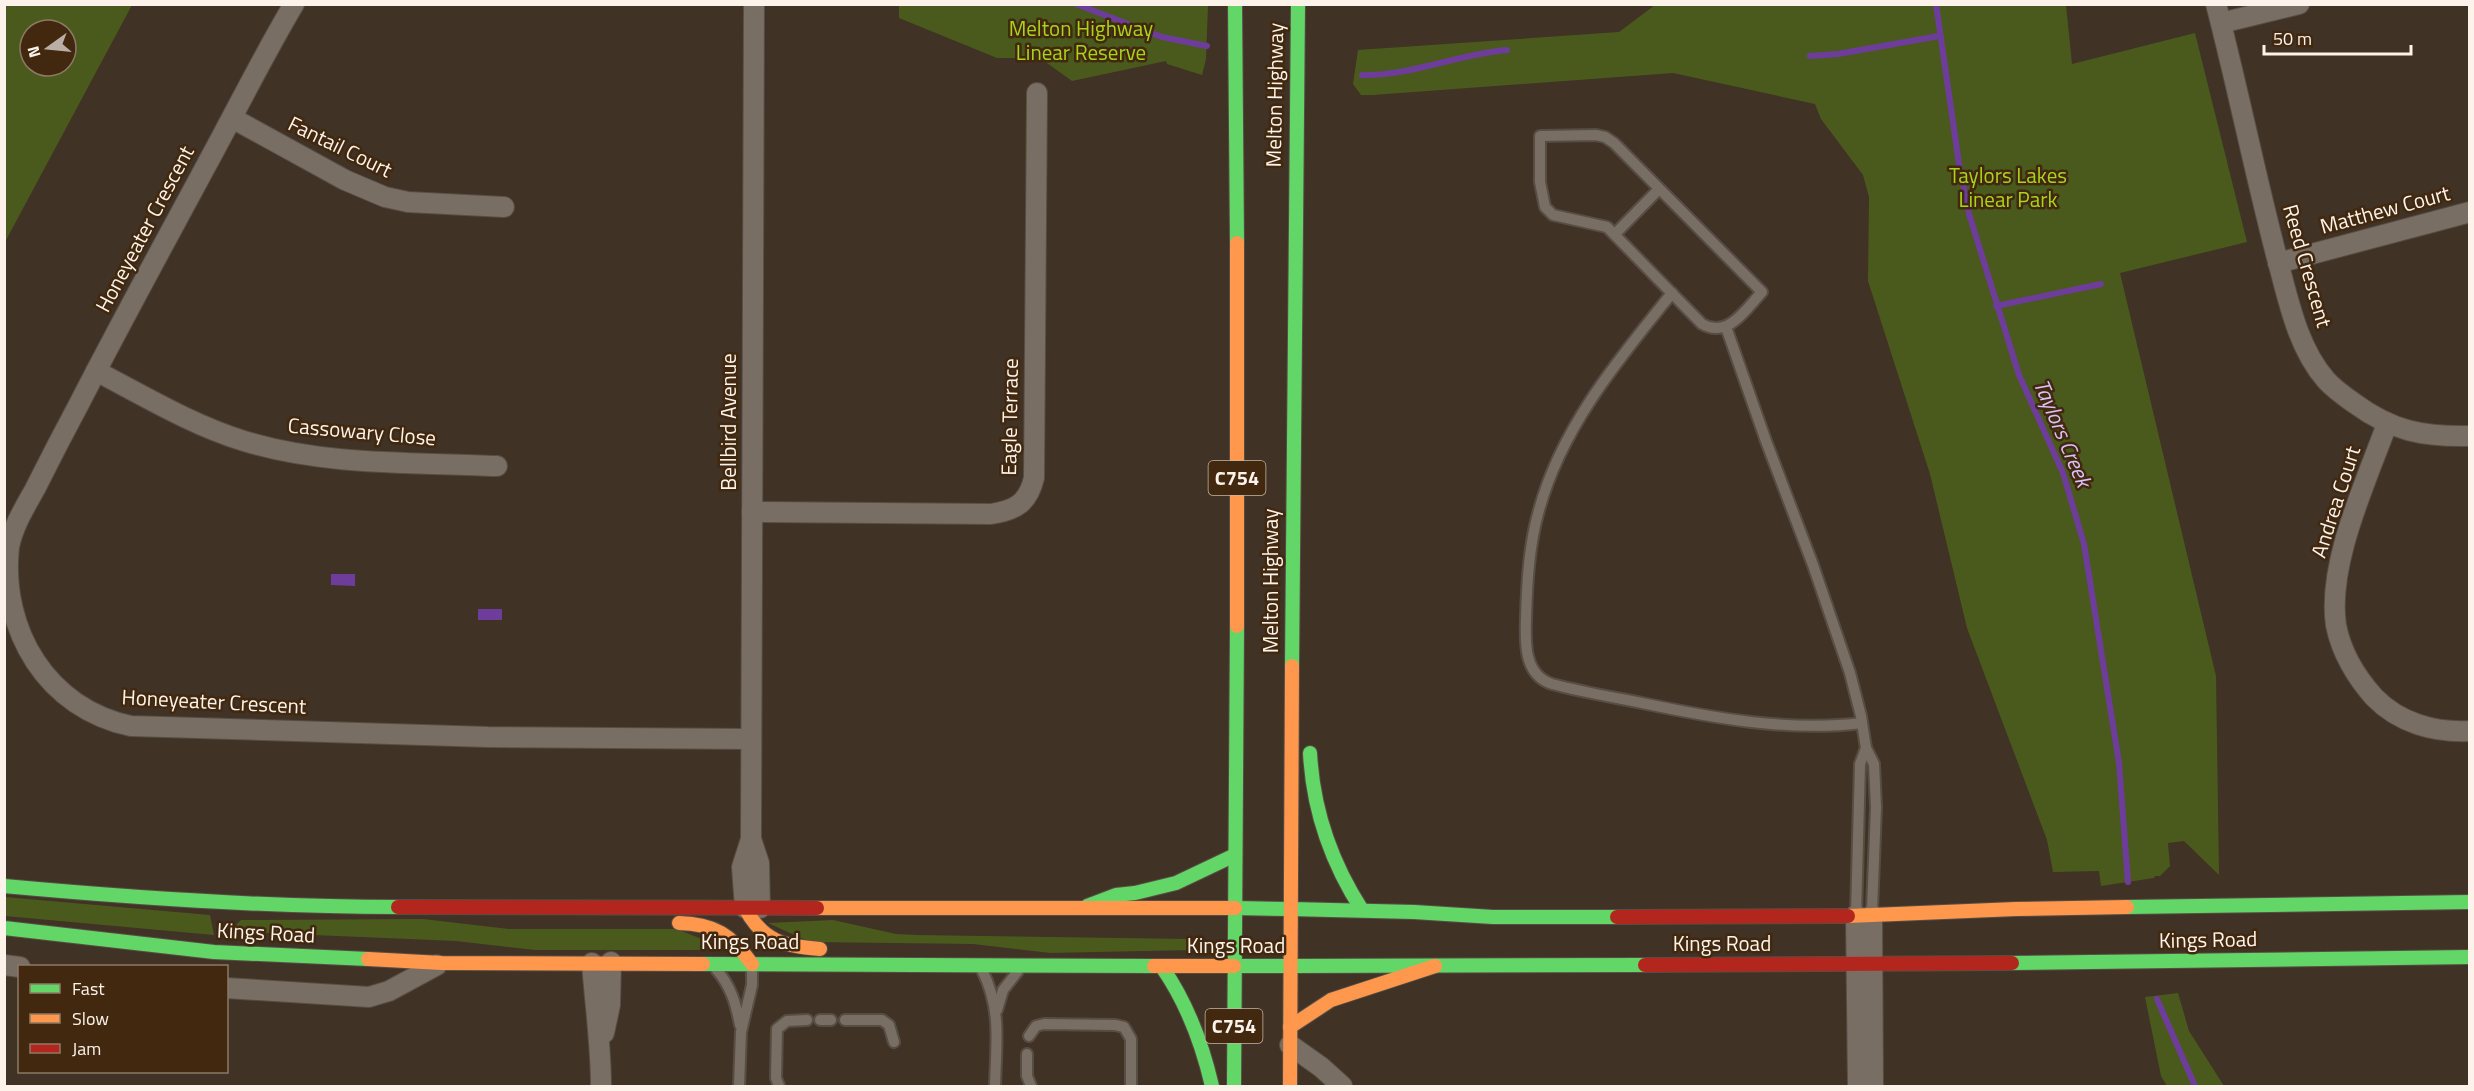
<svg xmlns="http://www.w3.org/2000/svg" width="2474" height="1091" font-family="'Titillium Web',sans-serif">
  <style>
    .green { fill: #4a5a1d; fill-rule: evenodd }
    .water { fill: #6e3d9c }
    .lines { fill: none; stroke-linecap: round; stroke-linejoin: round }
    .stream { stroke: #6e3d9c; stroke-width: 6 }
    .lane-casing { stroke: #584d44; stroke-width: 14 }
    .street-casing { stroke: #584d44; stroke-width: 22 }
    .fast-casing { stroke: #584d44; stroke-width: 16 }
    .slow-casing { stroke: #584d44; stroke-width: 16 }
    .jam-casing { stroke: #584d44; stroke-width: 16 }
    .lane { stroke: #796e64; stroke-width: 10 }
    .street { stroke: #796e64; stroke-width: 20 }
    .fast { stroke: #63d668; stroke-width: 14 }
    .slow { stroke: #ff974d; stroke-width: 14 }
    .jam { stroke: #b3261e; stroke-width: 14 }
    .labels { text-anchor: middle; stroke-width: 5; stroke-linejoin: round; paint-order: stroke }
    .shield { fill: #41280f; stroke: #c5b6a8; stroke-width: 1.5 }
    .shield-label { font-size: 20px; font-weight: bold; fill: #fdf3ea }
    .park-label { font-size: 21px; fill: #a8d419; stroke: #41280f }
    .street-label { font-size: 21px; fill: #fdf3ea; stroke: #41280f }
    .water-label { font-size: 22px; font-style: italic; fill: #d8c2f8; stroke: #41280f }
  </style>
  <rect width="100%" height="100%" fill="#403225"/>
  <g class="green">
    <path d="M5,4L132,5L5,242ZM30,30H66V66H30Z"/>
    <path d="M899,5H1208L1206,59L1202,75L1167,64L1166,61L1072,81L1040,58H997L899,18Z"/>
    <path d="M1655,5H2066L2072,64L2195,33L2247,242L2120,273L2216,676L2219,875L2184,841L2168,843L2170,866L2160,876H2155L2154,878L2101,886L2099,871L2053,872L2047,840L1967,628L1930,474L1868,281L1869,197L1863,175L1821,119L1815,104L1673,73L1373,95H1361L1353,84L1358,50L1619,32Z"/>
    <path d="M5,897L210,915L214,935L5,916Z"/>
    <path d="M423,919L509,929H676L710,942L705,950H535L456,941L245,932L237,930L236,925L241,920Z"/>
    <path d="M833,920L896,934L917,935L1191,939L1192,950L1050,953L973,944L810,942L768,923Z"/>
    <path d="M2178,993L2189,1031L2224,1086H2167L2161,1076L2145,997Z"/>
  </g>
  <g class="water">
    <path d="M331,574H355V586L331,585Z"/>
    <rect x="478" y="609" width="24" height="11"/>
  </g>
  <g class="lines">
    <g class="stream">
      <path d="M1076,4L1162,37L1207,46"/>
      <path d="M1936,4L1959,164L1969,214L2019,375L2063,473L2084,544L2119,763L2128,882"/>
      <path d="M1810,56L1838,54L1939,36"/>
      <path d="M1362,75C1411,76 1458,54 1507,50"/>
      <path d="M1996,306L2101,284"/>
      <path d="M2157,999L2195,1086"/>
    </g>
    <defs>
      <g id="lane">
        <path d="M1596,135L1605,137L1614,143L1762,292C1746,309 1728,339 1702,324L1607,227L1553,215L1545,207L1540,182V136Z"/>
        <path d="M1615,234L1659,189"/>
        <path d="M1672,293C1619,359 1562,426 1539,510C1529,545 1527,582 1526,618C1525,643 1524,675 1552,684C1582,692 1612,697 1642,703C1713,718 1789,732 1862,723"/>
        <path d="M1726,327L1766,441L1813,565L1850,673L1861,716L1866,748L1874,764L1876,807L1872,911"/>
        <path d="M1856,915L1860,764L1866,748"/>
        <path d="M716,969C731,986 736,1004 740,1025"/>
        <path d="M982,970C1002,1009 996,1044 995,1086"/>
        <path d="M997,1010L1003,990L1018,971"/>
        <path d="M820,1020H831"/>
        <path d="M845,1020H882L889,1025L894,1042"/>
        <path d="M1029,1036L1036,1026L1044,1024L1115,1025L1124,1027L1131,1039V1086"/>
        <path d="M1027,1054V1076L1031,1086"/>
        <path d="M739,1086L741,1032L752,985V967"/>
        <path d="M779,1086L776,1078L777,1029L787,1021L807,1020"/>
      </g>
      <g id="street">
        <path d="M294,4C263,56 236,111 207,164C164,244 120,324 79,404C64,432 49,461 35,489C25,507 13,526 9,547C0,631 48,709 131,726L488,737L751,739"/>
        <path d="M2216,4C2238,89 2255,174 2277,258C2288,298 2297,347 2326,380C2334,389 2344,396 2354,403C2392,431 2423,437 2470,436"/>
        <path d="M2221,23L2299,4"/>
        <path d="M232,118L345,180L385,197L408,202L504,207"/>
        <path d="M2278,263L2470,212"/>
        <path d="M96,371C144,396 192,425 244,441C325,466 413,462 497,466"/>
        <path d="M2387,424C2366,482 2327,564 2336,625C2341,652 2357,678 2374,697C2399,723 2435,733 2470,731"/>
        <path d="M752,512L991,514C1016,510 1028,503 1034,478L1037,93"/>
        <path d="M751,839L759,863L760,908"/>
        <path d="M745,908L742,867L751,839L754,4"/>
        <path d="M1856,915L1858,1086"/>
        <path d="M1872,915L1873,1086"/>
        <path d="M592,963C595,1004 601,1045 601,1086"/>
        <path d="M4,965L20,967"/>
        <path d="M226,988L369,997L389,991L437,965"/>
        <path d="M604,1033L610,1005L611,962"/>
        <path d="M1290,1045L1321,1067L1342,1086"/>
      </g>
      <g id="fast">
        <path d="M1235,4L1237,243"/>
        <path d="M1292,666L1298,4"/>
        <path d="M1310,753C1313,810 1331,862 1362,910"/>
        <path d="M4,886C135,898 266,907 398,907"/>
        <path d="M1087,906L1116,895L1135,893L1176,883L1235,855"/>
        <path d="M2127,907L2470,902"/>
        <path d="M1235,908L1290,909"/>
        <path d="M1290,909L1414,912L1493,917H1617"/>
        <path d="M4,928L214,952L368,959"/>
        <path d="M2012,963L2470,957"/>
        <path d="M703,964L1154,966"/>
        <path d="M1234,966H1290"/>
        <path d="M1290,966L1645,965"/>
        <path d="M1162,967C1187,1003 1202,1043 1212,1086"/>
        <path d="M1234,1086L1237,626"/>
      </g>
      <g id="slow">
        <path d="M1237,243V626"/>
        <path d="M745,908C763,942 784,946 820,949"/>
        <path d="M817,908H1235"/>
        <path d="M1848,916L2016,909L2127,907"/>
        <path d="M679,923C715,924 731,935 752,964"/>
        <path d="M368,959L442,963L703,964"/>
        <path d="M1154,966H1234"/>
        <path d="M1290,1027L1331,1000L1435,966"/>
        <path d="M1290,1086L1292,666"/>
      </g>
      <g id="jam">
        <path d="M398,907L817,908"/>
        <path d="M1617,917L1848,916"/>
        <path d="M1645,965L2012,963"/>
      </g>
    </defs>
    <use href="#lane" class="lane-casing"/>
    <use href="#street" class="street-casing"/>
    <use href="#fast" class="fast-casing"/>
    <use href="#slow" class="slow-casing"/>
    <use href="#jam" class="jam-casing"/>
    <use href="#lane" class="lane"/>
    <use href="#street" class="street"/>
    <use href="#fast" class="fast"/>
    <use href="#slow" class="slow"/>
    <use href="#jam" class="jam"/>
  </g>
  <g class="labels">
    <g class="shield">
      <rect x="1208.5" y="461" width="57" height="34" rx="4.5"/>
      <rect x="1205.5" y="1009" width="57" height="34" rx="4.5"/>
    </g>
    <g class="shield-label">
      <text x="1237" y="485">C754</text>
      <text x="1234" y="1033">C754</text>
    </g>
    <g class="park-label">
      <text x="1081" y="36">Melton Highway<tspan x="1081" dy="24">Linear Reserve</tspan></text>
      <text x="2008" y="183">Taylors Lakes<tspan x="2008" dy="24">Linear Park</tspan></text>
    </g>
    <g class="street-label">
      <text transform="translate(1275 95) rotate(-89)" y="7">Melton Highway</text>
      <text transform="translate(340 147) rotate(26)" y="7">Fantail Court</text>
      <text transform="translate(2385 210) rotate(-15)" y="7">Matthew Court</text>
      <text transform="translate(145 229) rotate(-62)" y="7">Honeyeater Crescent</text>
      <text transform="translate(2307 266) rotate(74)" y="7">Reed Crescent</text>
      <text transform="translate(1010 417) rotate(-89)" y="7">Eagle Terrace</text>
      <text transform="translate(729 422) rotate(-90)" y="7">Bellbird Avenue</text>
      <text transform="translate(362 432) rotate(5)" y="7">Cassowary Close</text>
      <text transform="translate(2336 502) rotate(-72)" y="7">Andrea Court</text>
      <text transform="translate(1271 581) rotate(-90)" y="7">Melton Highway</text>
      <text transform="translate(214 702) rotate(3)" y="7">Honeyeater Crescent</text>
      <text transform="translate(266 933) rotate(3)" y="7">Kings Road</text>
      <text transform="translate(2208 940) rotate(-1)" y="7">Kings Road</text>
      <text x="750" y="949">Kings Road</text>
      <text x="1722" y="951">Kings Road</text>
      <text x="1236" y="953">Kings Road</text>
    </g>
    <g class="water-label">
      <text transform="translate(2063 433) rotate(67)" y="8">Taylors Creek</text>
    </g>
  </g>
  <rect width="2474" height="1091" fill="none" stroke="#fdf3ea" stroke-width="12"/>
  <rect x="18" y="965" width="210" height="108" fill="#41280f" stroke="#8c7967" stroke-width="1.5"/>
  <rect x="30" y="984" width="30" height="9" fill="#63d668" stroke="#8c7967" stroke-width="1.5"/>
  <text x="72" y="995" font-size="18" fill="#fdf3ea">Fast</text>
  <rect x="30" y="1014" width="30" height="9" fill="#ff974d" stroke="#8c7967" stroke-width="1.5"/>
  <text x="72" y="1025" font-size="18" fill="#fdf3ea">Slow</text>
  <rect x="30" y="1044" width="30" height="9" fill="#b3261e" stroke="#8c7967" stroke-width="1.5"/>
  <text x="72" y="1055" font-size="18" fill="#fdf3ea">Jam</text>
  <g transform="translate(48 48) rotate(255)"><circle r="28" fill="#41280f" stroke="#8c7967" stroke-width="1.5"/>
  <path d="M0-4.5L10 22L0 15L-10 22Z" fill="#bbafa5"/>
  <text y="-9" font-size="16" font-weight="bold" text-anchor="middle" fill="#fdf3ea">N</text>
  </g>
  <path d="M2264 45v9h147v-9" fill="none" stroke="#fdf3ea" stroke-width="3"/>
  <text x="2273" y="45" font-size="18" fill="#fdf3ea" stroke="#41280f" stroke-width="4.5" paint-order="stroke">50 m</text>
</svg>
